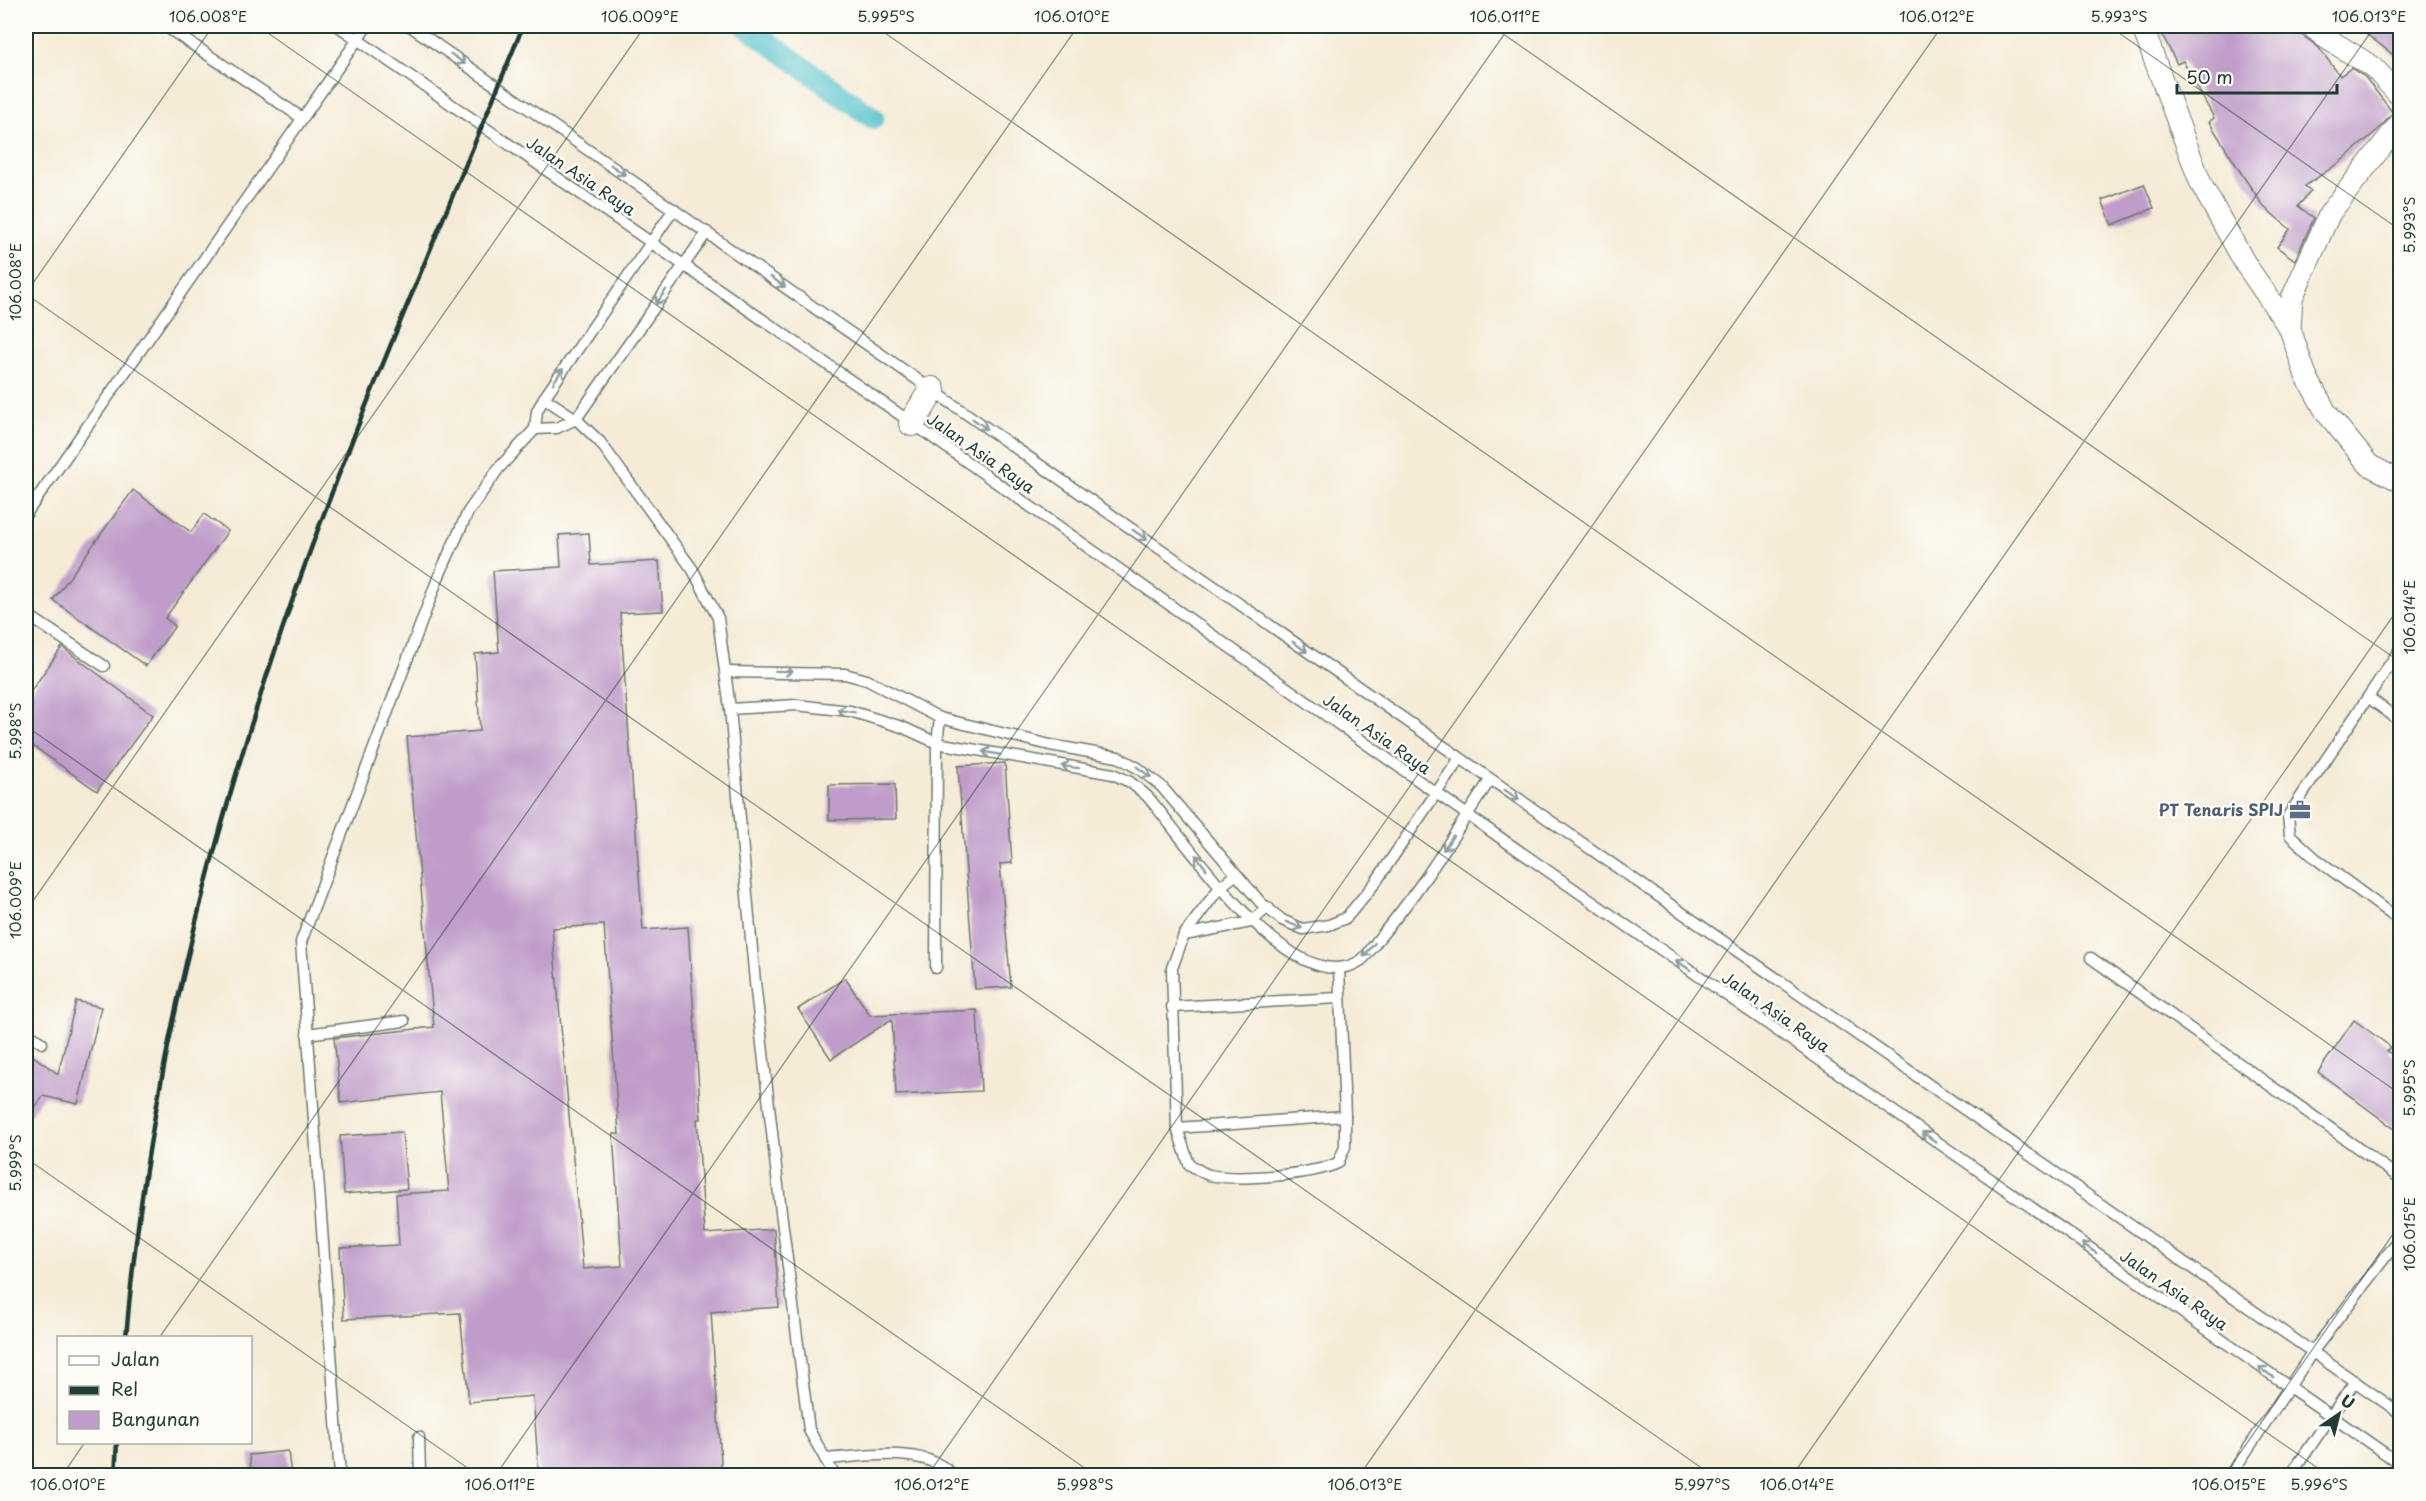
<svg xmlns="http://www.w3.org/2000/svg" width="2426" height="1501" font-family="'Playpen Sans',sans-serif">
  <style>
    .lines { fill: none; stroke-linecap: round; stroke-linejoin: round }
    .canal { stroke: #55c2cc; stroke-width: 22 }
    .building { fill: #bf9cc9; fill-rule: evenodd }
    .service-casing { stroke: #6a7a6d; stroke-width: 13 }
    .minor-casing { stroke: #6a7a6d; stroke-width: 23 }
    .tertiary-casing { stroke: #6a7a6d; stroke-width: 28 }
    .service { stroke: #fff; stroke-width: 10 }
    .minor { stroke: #fff; stroke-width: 21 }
    .tertiary { stroke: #fff; stroke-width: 26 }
    .rail { stroke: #1f3d34; stroke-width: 4.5 }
    .oneway { stroke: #8f9e9a }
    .ticks { fill: none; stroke: #1f3d34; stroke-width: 1.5; stroke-opacity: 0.45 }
    .labels { text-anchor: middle; stroke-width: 5; stroke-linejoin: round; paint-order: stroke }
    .street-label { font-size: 16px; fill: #1f3d34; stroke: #fdfcf7 }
    .service-label { font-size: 16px; font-weight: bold; fill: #4e5e75; stroke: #fdfcf7; text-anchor: end }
    .neatline { fill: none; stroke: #1f3d34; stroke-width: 2 }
    .ticks-label { font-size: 15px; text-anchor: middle; fill: #1f3d34 }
  </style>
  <rect width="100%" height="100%" fill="#fdfcf7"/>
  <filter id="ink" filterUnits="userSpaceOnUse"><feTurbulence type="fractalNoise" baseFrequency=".0167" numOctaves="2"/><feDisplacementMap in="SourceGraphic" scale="12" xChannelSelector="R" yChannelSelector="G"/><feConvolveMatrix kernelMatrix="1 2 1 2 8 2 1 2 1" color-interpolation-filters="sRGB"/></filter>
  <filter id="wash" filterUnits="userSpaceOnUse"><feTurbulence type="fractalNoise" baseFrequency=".008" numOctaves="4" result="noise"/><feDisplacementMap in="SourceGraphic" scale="24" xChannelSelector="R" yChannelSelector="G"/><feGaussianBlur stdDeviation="1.35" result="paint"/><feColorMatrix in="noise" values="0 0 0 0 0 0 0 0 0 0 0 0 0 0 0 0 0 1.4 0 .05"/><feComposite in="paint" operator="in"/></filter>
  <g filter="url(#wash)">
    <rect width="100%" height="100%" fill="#f5ebd6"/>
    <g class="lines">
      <path class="canal" d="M746,26L873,118"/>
    </g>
    <g id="blocks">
      <g class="building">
        <path d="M2158,26H2299L2302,35L2319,48L2340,76L2351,68L2365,77L2393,113L2379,129L2340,162L2305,186L2311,191L2298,206L2314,218L2295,260L2277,247L2290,229L2264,207L2243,176L2209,122L2214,118L2183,61L2177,64Z"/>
        <path d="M2356,26H2390L2400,33V60Z"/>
        <path d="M2144,184L2154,208L2112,225L2102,200Z"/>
        <path d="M133,490L191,532L204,514L228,531L165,618L175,626L146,666L53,600Z"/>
        <path d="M589,533L591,565L659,561L663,611L620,613L643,930L688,927L701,1119H697L705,1234L774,1229L779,1307L711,1312L722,1476H539L533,1396L469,1402L460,1313L344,1319L340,1248L399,1245L396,1194L449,1191L440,1092L341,1103L334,1038L434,1027L407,737L480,731L475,654L499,652L493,571L561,567L559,535ZM604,925L619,1134H613L622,1266L583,1269L552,928Z"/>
        <path d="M62,647L153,715L97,791L26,741V698Z"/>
        <path d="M1005,763L1012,863L1000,864L1011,987L975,989L958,766Z"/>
        <path d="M895,784L896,819L829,820V785Z"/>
        <path d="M845,978L870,1015L977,1010L981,1091L896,1095L892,1019L831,1059L798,1009Z"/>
        <path d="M76,1001L101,1007L78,1104L43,1096L26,1121V1051L58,1074Z"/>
        <path d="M2354,1020L2391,1047L2387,1051L2400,1061V1133L2318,1072Z"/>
        <path d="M402,1132L407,1189L344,1194L340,1136Z"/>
        <path d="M288,1451L291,1476H252L249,1455Z"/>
      </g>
    </g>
  </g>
  <g filter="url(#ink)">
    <use href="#blocks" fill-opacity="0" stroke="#6a7a6d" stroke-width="1.5"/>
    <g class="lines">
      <defs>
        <g id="service">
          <path d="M165,26L302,118"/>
          <path d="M338,26L912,423L1436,793L2400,1464"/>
          <path d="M410,26L2400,1413"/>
          <path d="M544,398L576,419L600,442L693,570L718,618L730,709L755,982L781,1212L809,1430L835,1476"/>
          <path d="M535,429L557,428L576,419L707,232"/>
          <path d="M26,514L367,26"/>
          <path d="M26,614L104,666"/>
          <path d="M2400,649L2368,697L2400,721"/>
          <path d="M726,672L845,674L867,680L940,718L1050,745L1118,757L1138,768L1161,786L1261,903L1282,920L1303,929L1329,925L1346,918L1375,883L1460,758"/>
          <path d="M2368,697L2288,816L2290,835L2315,858L2400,921"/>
          <path d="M730,709L796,705L850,711L902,727L937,743L1113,774L1130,782L1147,796C1184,837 1292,1004 1360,961C1368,956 1374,944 1381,936C1422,888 1455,833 1490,780"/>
          <path d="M1235,875L1220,887L1184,935L1172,968L1177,1128L1189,1164C1195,1168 1202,1173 1209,1175C1239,1181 1311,1175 1338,1163L1345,1147V1116L1339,968"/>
          <path d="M1184,935L1251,922L1268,907"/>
          <path d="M2091,958L2400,1178"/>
          <path d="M936,968L937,743L940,718"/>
          <path d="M1172,1007L1339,998"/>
          <path d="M26,1032L42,1043"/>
          <path d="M307,1034L404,1021"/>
          <path d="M1177,1128L1345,1116"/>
          <path d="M419,1437L420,1476"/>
          <path d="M825,1459C863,1457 925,1444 954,1476"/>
          <path d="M340,1476L301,942L438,578L468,512L499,468L535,429L537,411L544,398L674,209"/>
          <path d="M2230,1476L2313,1351L2400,1238"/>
          <path d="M2290,1476L2355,1381"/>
        </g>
        <g id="minor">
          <path d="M2142,26L2201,184L2246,265L2290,329L2306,376L2326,412L2369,465L2400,481"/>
          <path d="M2311,26L2323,36L2373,67L2400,96"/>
          <path d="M2290,329L2292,298L2330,213L2400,123"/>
        </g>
        <path id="tertiary" d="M912,423L932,390"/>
      </defs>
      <use href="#service" class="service-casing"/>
      <use href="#minor" class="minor-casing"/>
      <use href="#tertiary" class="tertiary-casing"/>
      <use href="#service" class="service"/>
      <use href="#minor" class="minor"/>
      <use href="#tertiary" class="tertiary"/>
      <g class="rail">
        <path d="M126,1338C146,1096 204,859 282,630C352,425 442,226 523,26"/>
        <path d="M115,1476L117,1442"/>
      </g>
    </g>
    <defs><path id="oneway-shaft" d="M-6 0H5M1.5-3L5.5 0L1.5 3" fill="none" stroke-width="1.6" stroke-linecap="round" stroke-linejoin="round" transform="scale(1.5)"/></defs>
    <g class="oneway">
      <use href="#oneway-shaft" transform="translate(458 59) rotate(35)"/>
      <use href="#oneway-shaft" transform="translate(618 170) rotate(35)"/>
      <use href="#oneway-shaft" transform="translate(778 282) rotate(35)"/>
      <use href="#oneway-shaft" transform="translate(661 297) rotate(125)"/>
      <use href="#oneway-shaft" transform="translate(558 376) rotate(-55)"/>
      <use href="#oneway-shaft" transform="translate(980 424) rotate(35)"/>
      <use href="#oneway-shaft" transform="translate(1140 535) rotate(35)"/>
      <use href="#oneway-shaft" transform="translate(1300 647) rotate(35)"/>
      <use href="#oneway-shaft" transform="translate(784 671) rotate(1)"/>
      <use href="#oneway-shaft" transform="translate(846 711) rotate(-171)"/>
      <use href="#oneway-shaft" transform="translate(991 753) rotate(-169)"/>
      <use href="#oneway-shaft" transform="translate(1070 767) rotate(-173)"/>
      <use href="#oneway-shaft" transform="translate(1144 772) rotate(36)"/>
      <use href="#oneway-shaft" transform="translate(1512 795) rotate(35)"/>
      <use href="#oneway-shaft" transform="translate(1448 843) rotate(124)"/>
      <use href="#oneway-shaft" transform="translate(1201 862) rotate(-127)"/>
      <use href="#oneway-shaft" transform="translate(1294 925) rotate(22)"/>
      <use href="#oneway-shaft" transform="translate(1369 950) rotate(130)"/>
      <use href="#oneway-shaft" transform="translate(1683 965) rotate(-145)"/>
      <use href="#oneway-shaft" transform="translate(1929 1137) rotate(-145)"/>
      <use href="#oneway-shaft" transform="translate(2089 1248) rotate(-145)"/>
      <use href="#oneway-shaft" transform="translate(2266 1372) rotate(-145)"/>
    </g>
  </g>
  <path class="ticks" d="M258,26L2329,1476M875,26L2400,1094M1492,26L2400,662M2109,26L2400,230M26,293L213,26M26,294L1713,1476M26,726L1096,1476M26,911L645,26M26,1158L479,1476M159,1338L1078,26M62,1476L85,1442M495,1476L1510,26M927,1476L1942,26M1359,1476L2375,26M1792,1476L2400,606M2224,1476L2400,1224"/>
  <defs>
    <symbol id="office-bare" viewBox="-9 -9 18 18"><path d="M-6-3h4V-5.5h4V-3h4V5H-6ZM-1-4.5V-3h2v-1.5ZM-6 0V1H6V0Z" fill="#5c6f8a" stroke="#fdfcf7" stroke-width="2.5" paint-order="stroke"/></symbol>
  </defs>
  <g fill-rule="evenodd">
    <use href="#office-bare" x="2285" y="795" width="30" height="30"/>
  </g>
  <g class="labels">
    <g class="street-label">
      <text transform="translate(581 176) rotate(34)" y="6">Jalan Asia Raya</text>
      <text transform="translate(981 453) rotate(35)" y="6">Jalan Asia Raya</text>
      <text transform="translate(1377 734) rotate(35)" y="6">Jalan Asia Raya</text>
      <text transform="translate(1776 1012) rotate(35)" y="6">Jalan Asia Raya</text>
      <text transform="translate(2174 1290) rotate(35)" y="6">Jalan Asia Raya</text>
    </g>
    <g class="service-label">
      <text x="2283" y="816">PT Tenaris SPIJ</text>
    </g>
  </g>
  <rect width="2426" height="1501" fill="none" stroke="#fdfcf7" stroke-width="66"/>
  <rect x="57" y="1336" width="195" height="108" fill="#fdfcf7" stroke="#a4b0a9" stroke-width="1.5"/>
  <rect x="69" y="1356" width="30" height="9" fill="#ffffff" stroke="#a4b0a9" stroke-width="1.5"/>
  <text x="111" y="1366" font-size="18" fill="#1f3d34">Jalan</text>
  <rect x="69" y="1386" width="30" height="9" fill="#1f3d34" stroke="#a4b0a9" stroke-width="1.5"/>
  <text x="111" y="1396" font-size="18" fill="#1f3d34">Rel</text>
  <rect x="69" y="1411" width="30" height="18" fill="#bf9cc9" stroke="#a4b0a9" stroke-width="1.5"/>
  <text x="111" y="1426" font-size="18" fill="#1f3d34">Bangunan</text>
  <g transform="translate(2339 1414) rotate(35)" stroke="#fdfcf7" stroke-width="4.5" paint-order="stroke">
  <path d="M0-4.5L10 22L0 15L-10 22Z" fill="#1f3d34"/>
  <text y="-9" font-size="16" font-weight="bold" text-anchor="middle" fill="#1f3d34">U</text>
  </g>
  <path d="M2177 84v9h160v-9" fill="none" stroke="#1f3d34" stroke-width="3"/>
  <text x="2186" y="84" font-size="18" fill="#1f3d34" stroke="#fdfcf7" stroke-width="4.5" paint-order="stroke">50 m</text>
  <rect x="33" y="33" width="2360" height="1435" class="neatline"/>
  <g class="ticks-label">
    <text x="208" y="22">106.008°E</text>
    <text x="640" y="22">106.009°E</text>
    <text x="886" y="22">5.995°S</text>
    <text x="1072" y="22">106.010°E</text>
    <text x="1505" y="22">106.011°E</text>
    <text x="1937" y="22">106.012°E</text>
    <text x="2119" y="22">5.993°S</text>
    <text x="2369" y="22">106.013°E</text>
    <text transform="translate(2410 225) rotate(-90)" y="5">5.993°S</text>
    <text transform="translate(16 282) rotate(-90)" y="5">106.008°E</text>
    <text transform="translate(2410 617) rotate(-90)" y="5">106.014°E</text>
    <text transform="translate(16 731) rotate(-90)" y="5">5.998°S</text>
    <text transform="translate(16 900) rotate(-90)" y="5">106.009°E</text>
    <text transform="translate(2410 1088) rotate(-90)" y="5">5.995°S</text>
    <text transform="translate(16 1163) rotate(-90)" y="5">5.999°S</text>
    <text transform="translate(2410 1234) rotate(-90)" y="5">106.015°E</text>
    <text x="68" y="1490">106.010°E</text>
    <text x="500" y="1490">106.011°E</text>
    <text x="932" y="1490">106.012°E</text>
    <text x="1085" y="1490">5.998°S</text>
    <text x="1365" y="1490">106.013°E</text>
    <text x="1702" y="1490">5.997°S</text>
    <text x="1797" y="1490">106.014°E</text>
    <text x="2229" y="1490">106.015°E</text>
    <text x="2319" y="1490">5.996°S</text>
  </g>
</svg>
